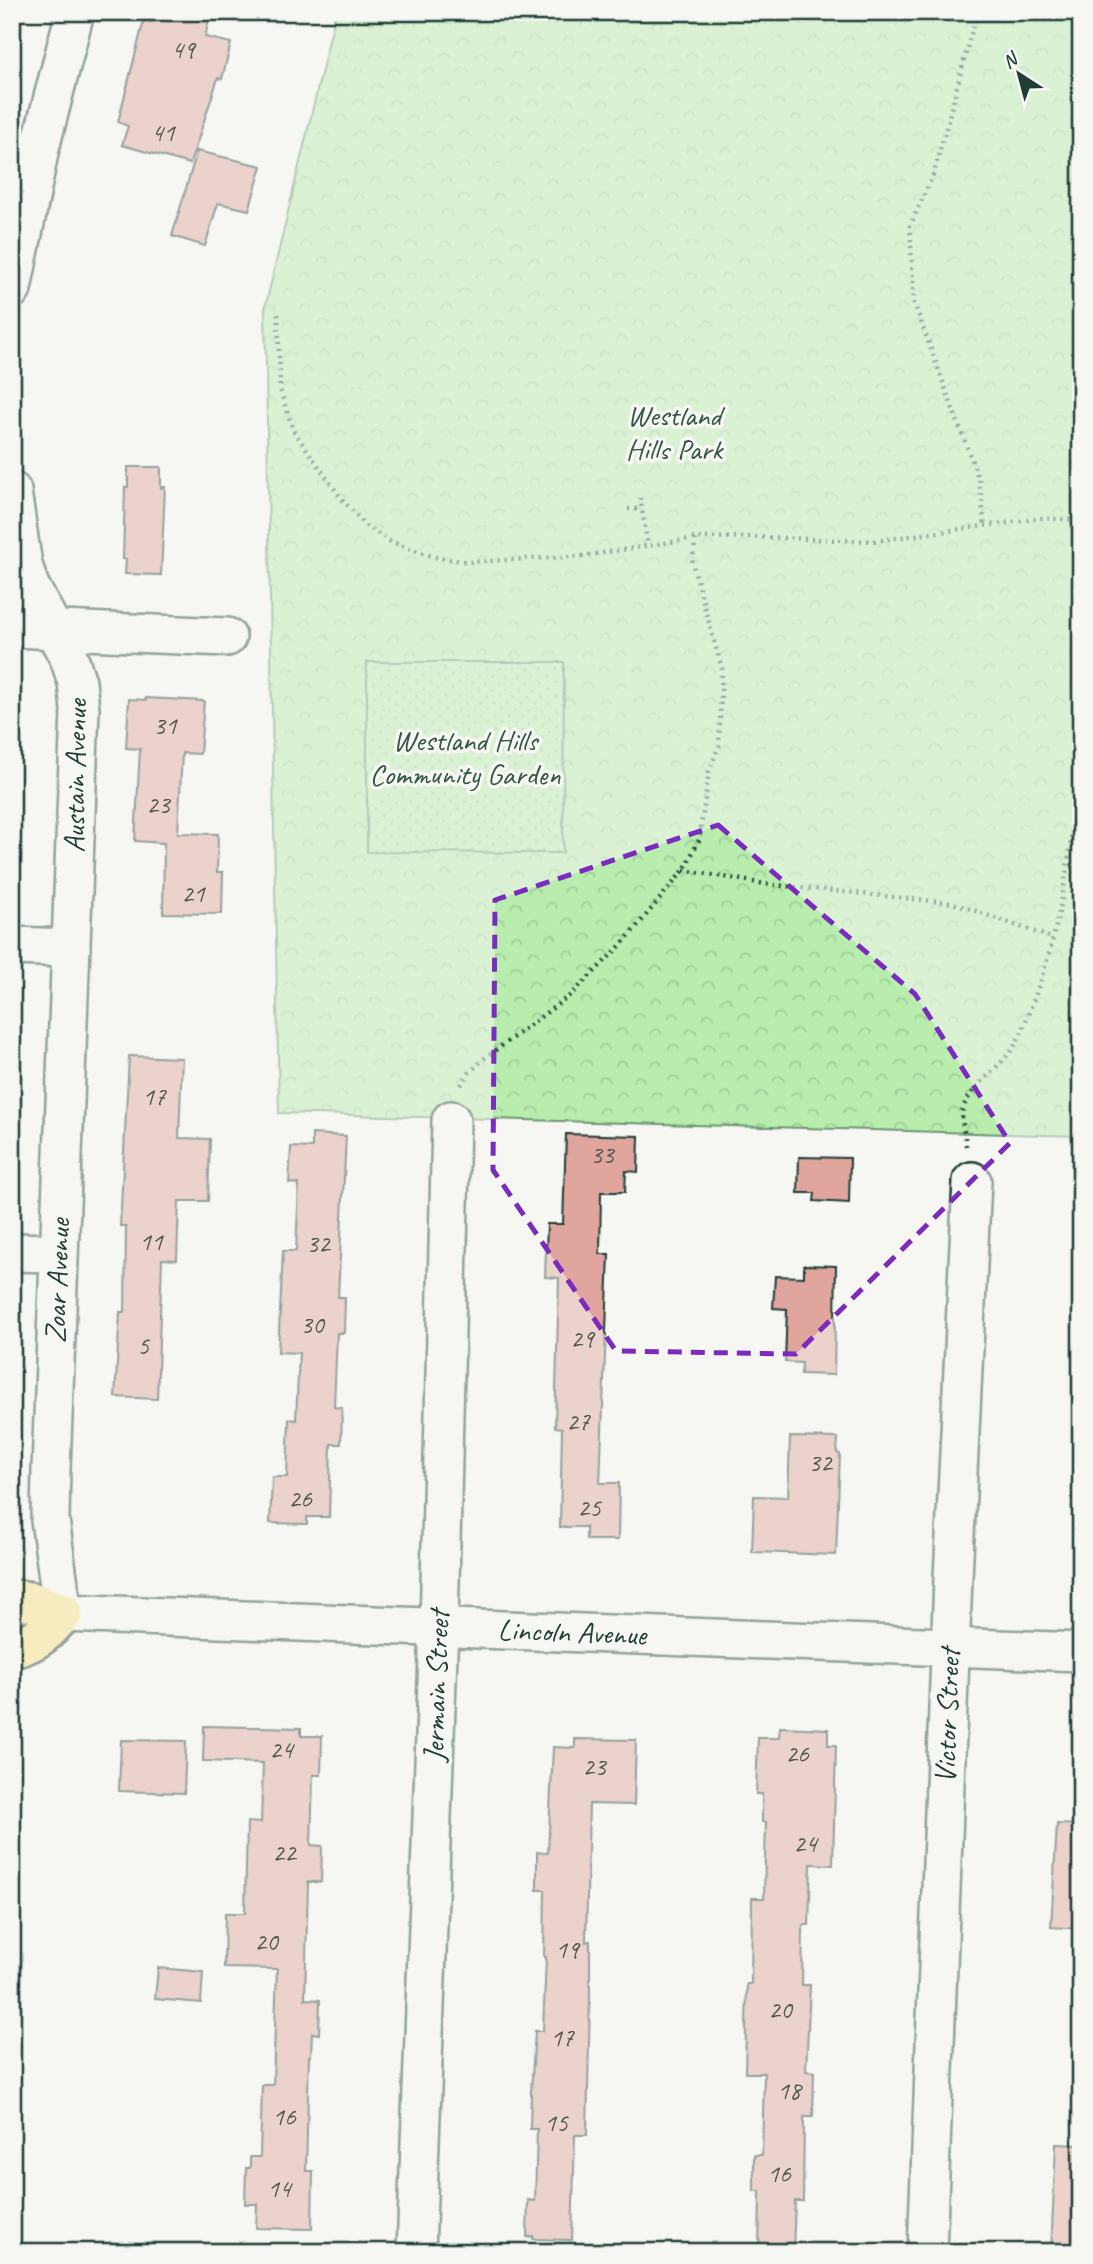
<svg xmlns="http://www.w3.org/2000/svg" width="1093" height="2264" font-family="Caveat,sans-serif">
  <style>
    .built { fill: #efded9 }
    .forest { fill: url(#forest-crowns); stroke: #6c9571; stroke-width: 2 }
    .garden { fill: url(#garden-dots); stroke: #6c9571; stroke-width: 2 }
    .building { fill: #e0a69e; stroke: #1f3d34; stroke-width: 2 }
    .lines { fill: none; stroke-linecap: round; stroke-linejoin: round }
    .minor-casing { stroke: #1f3d34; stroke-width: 42 }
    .highway-casing { stroke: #1f3d34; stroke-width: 44 }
    .path { stroke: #1f3d34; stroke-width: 4.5; stroke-dasharray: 2 5; stroke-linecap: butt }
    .minor { stroke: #f6f6f2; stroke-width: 37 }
    .highway { stroke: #f9e181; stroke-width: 38 }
    .marked { fill: none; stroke: #7b2cbf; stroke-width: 5; stroke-dasharray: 14 9; stroke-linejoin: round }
    .labels { text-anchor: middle; stroke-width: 7; stroke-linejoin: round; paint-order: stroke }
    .number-label { font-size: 26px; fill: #4f574e }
    .park-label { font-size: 30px; fill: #365746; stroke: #f6f6f2 }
    .street-label { font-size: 30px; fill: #1f3d34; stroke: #f6f6f2 }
  </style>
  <defs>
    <pattern id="forest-crowns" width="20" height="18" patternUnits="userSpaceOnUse" patternTransform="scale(1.75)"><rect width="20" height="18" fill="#b8edae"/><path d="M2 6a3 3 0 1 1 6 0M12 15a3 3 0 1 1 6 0" fill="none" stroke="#9ecc96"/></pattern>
    <pattern id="garden-dots" width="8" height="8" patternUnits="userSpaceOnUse" patternTransform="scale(1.75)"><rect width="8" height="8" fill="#b8edae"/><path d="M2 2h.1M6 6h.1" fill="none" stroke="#9ecc96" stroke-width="1.8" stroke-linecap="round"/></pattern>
  </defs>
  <rect width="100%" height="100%" fill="#f6f6f2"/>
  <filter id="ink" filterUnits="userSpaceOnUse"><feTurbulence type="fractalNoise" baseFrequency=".0143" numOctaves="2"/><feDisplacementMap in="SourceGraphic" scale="14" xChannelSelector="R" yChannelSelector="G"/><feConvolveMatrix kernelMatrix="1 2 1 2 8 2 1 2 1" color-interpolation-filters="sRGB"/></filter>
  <g filter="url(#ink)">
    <path class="built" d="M12,12H29L12,73Z"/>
    <path class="forest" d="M336,12H1081V1136L279,1113L265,308Z"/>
    <path class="garden" d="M367,662H564L563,853L367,852Z"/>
    <g class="building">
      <path d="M154,12H211L205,37L231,43L222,79L218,78L190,164L122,145L128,126L118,122L144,20L152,22Z"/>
      <path d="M197,151L262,166L249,210L218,203L205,246L172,236Z"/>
      <path d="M128,467H161V488L165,487L161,575L125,574L126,559H123L125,487H128Z"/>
      <path d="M146,698L204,701L200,754L182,753L178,833L218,834L217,872H223L222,914L163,913L164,843L135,841L140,749L126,748L129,699L146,700Z"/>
      <path d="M129,1056L182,1058L179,1138L210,1139L208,1201H179L177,1260L162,1259L157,1399L115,1397L120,1312H125L126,1226H120Z"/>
      <path d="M312,1134L346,1136L338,1297H345L344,1333H337L334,1407L342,1408L341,1444H331L329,1517H307V1524L270,1523L272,1477H287L289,1419L296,1420L299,1353L278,1352L283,1251H296L299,1184L289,1183L291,1147L312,1148Z"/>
      <path d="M566,1134L639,1136L638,1172L626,1171L625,1192H601L600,1254H609L600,1483H619L618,1540H586V1527H560L562,1428L555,1427L559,1278L545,1277L547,1224H563Z"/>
      <path d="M799,1157L850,1158L849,1203L814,1201L815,1193H798Z"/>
      <path d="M804,1265L836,1266L834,1375L801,1374L802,1363L785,1362L787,1309L773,1308L775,1276L804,1277Z"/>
      <path d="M790,1437L838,1438L837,1453L840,1454L836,1555L752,1552L754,1496L788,1497Z"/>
      <path d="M204,1726L301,1728V1736H322L321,1775H313L311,1845L322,1846L321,1882H308L305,1999L320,2000L319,2034L312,2033L311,2056H309L306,2171H313L312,2229L256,2228L257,2204H245L246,2168H250V2157H260L262,2085H273L277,1969L224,1968L225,1913H245L247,1822L261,1823L263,1763L203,1761Z"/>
      <path d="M780,1727L828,1729V1745H836L833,1865L811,1864L809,1925H803L802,1985H810L806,2071L814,2072L813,2117H804L803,2201H795L793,2252H759L760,2191H754V2155H762L764,2073H745L747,1984H751L752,1898H764L766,1822H762V1794H756L758,1738H779Z"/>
      <path d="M575,1739L636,1740L634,1805L589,1804L586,1942L590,1941V1996L587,2135H575L572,2240L533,2239V2236L527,2237L528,2200L535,2201L537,2129H530L531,2092L535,2031H543L546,1957H544L545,1890H537V1852L548,1853L553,1747L575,1748Z"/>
      <path d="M121,1740L186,1741L184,1793L119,1791Z"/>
      <path d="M1057,1824L1081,1825V1929L1051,1927Z"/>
      <path d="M158,1968L203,1972L201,2003L155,1999Z"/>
      <path d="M1056,2144L1081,2145V2252H1051Z"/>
    </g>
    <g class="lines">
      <defs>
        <g id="minor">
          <path d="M12,289L40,148L75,12"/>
          <path d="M12,491L23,565L30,586L69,658L77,682L80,709L51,1469L50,1520L63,1613L1081,1652"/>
          <path d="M12,628L227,637"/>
          <path d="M12,946L71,948"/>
          <path d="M12,1252L58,1253"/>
          <path d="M416,2252L439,1627L451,1120"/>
          <path d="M927,2252L953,1578L972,1181"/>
        </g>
        <path id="highway" d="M12,1599L33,1602L63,1613C47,1633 37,1641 12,1649"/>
      </defs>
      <use href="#minor" class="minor-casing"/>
      <use href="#highway" class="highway-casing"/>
      <g class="path">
        <path d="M977,12L934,173L910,226L914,303L979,480L985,526"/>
        <path d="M278,314L280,389L293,430L341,498L366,526L391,542L435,557L468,562L584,556L696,538L752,537L873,541L1042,518L1081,520"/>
        <path d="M640,498L648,546"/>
        <path d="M628,509H642"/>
        <path d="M684,870L765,884L953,903L1052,938"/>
        <path d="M461,1085L470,1072L485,1058L573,993L622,944L684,870L699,840L709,771L719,746L722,669L692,562L696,538"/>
        <path d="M966,1146C965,1135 962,1124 962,1114C962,1094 1002,1066 1013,1048C1023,1032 1028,1015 1034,999C1059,933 1069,865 1076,795L1081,790"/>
      </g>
      <use href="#minor" class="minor"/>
      <use href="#highway" class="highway"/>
    </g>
  </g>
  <path d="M0 0H1093V2264H0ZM718,825L915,994L1010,1143L796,1354L616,1351L493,1170L495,900Z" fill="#f6f6f2" fill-opacity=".55" fill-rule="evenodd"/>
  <path class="marked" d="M718,825L915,994L1010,1143L796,1354L616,1351L493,1170L495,900Z"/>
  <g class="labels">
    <g class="number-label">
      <text x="183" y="58">49</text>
      <text x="163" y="141">41</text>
      <text x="165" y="734">31</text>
      <text x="158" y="813">23</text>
      <text x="193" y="902">21</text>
      <text x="154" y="1105">17</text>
      <text x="602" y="1163">33</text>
      <text x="151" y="1250">11</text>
      <text x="318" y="1252">32</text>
      <text x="312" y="1333">30</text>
      <text x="582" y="1347">29</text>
      <text x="143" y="1354">5</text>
      <text x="578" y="1430">27</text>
      <text x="820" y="1471">32</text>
      <text x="300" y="1507">26</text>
      <text x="589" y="1516">25</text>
      <text x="281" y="1758">24</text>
      <text x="797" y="1762">26</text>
      <text x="594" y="1775">23</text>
      <text x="805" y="1852">24</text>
      <text x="284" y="1861">22</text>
      <text x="266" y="1950">20</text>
      <text x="567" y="1958">19</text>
      <text x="780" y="2018">20</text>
      <text x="562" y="2046">17</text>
      <text x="789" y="2099">18</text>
      <text x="284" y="2125">16</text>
      <text x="556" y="2131">15</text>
      <text x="779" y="2182">16</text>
      <text x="279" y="2197">14</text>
    </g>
    <g class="park-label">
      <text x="674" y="425">Westland<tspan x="674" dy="34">Hills Park</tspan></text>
      <text x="465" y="750">Westland Hills<tspan x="465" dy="34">Community Garden</tspan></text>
    </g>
    <g class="street-label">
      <text transform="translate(75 776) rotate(-89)" y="10">Austain Avenue</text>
      <text transform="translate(57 1281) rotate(-88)" y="10">Zoar Avenue</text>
      <text transform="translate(572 1632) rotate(2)" y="10">Lincoln Avenue</text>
      <text transform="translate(436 1686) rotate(-88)" y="10">Jermain Street</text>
      <text transform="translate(947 1716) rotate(-88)" y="10">Victor Street</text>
    </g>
  </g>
  <rect width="1093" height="2264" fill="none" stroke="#f6f6f2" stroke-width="42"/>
  <rect x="21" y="21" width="1051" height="2222" fill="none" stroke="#1f3d34" stroke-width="2.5" filter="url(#ink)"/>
  <g transform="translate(1019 74) rotate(324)" stroke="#f6f6f2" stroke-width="5" paint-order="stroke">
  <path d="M0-5L12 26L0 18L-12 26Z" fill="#1f3d34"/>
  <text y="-10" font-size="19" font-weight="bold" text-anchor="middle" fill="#1f3d34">N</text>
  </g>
</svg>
